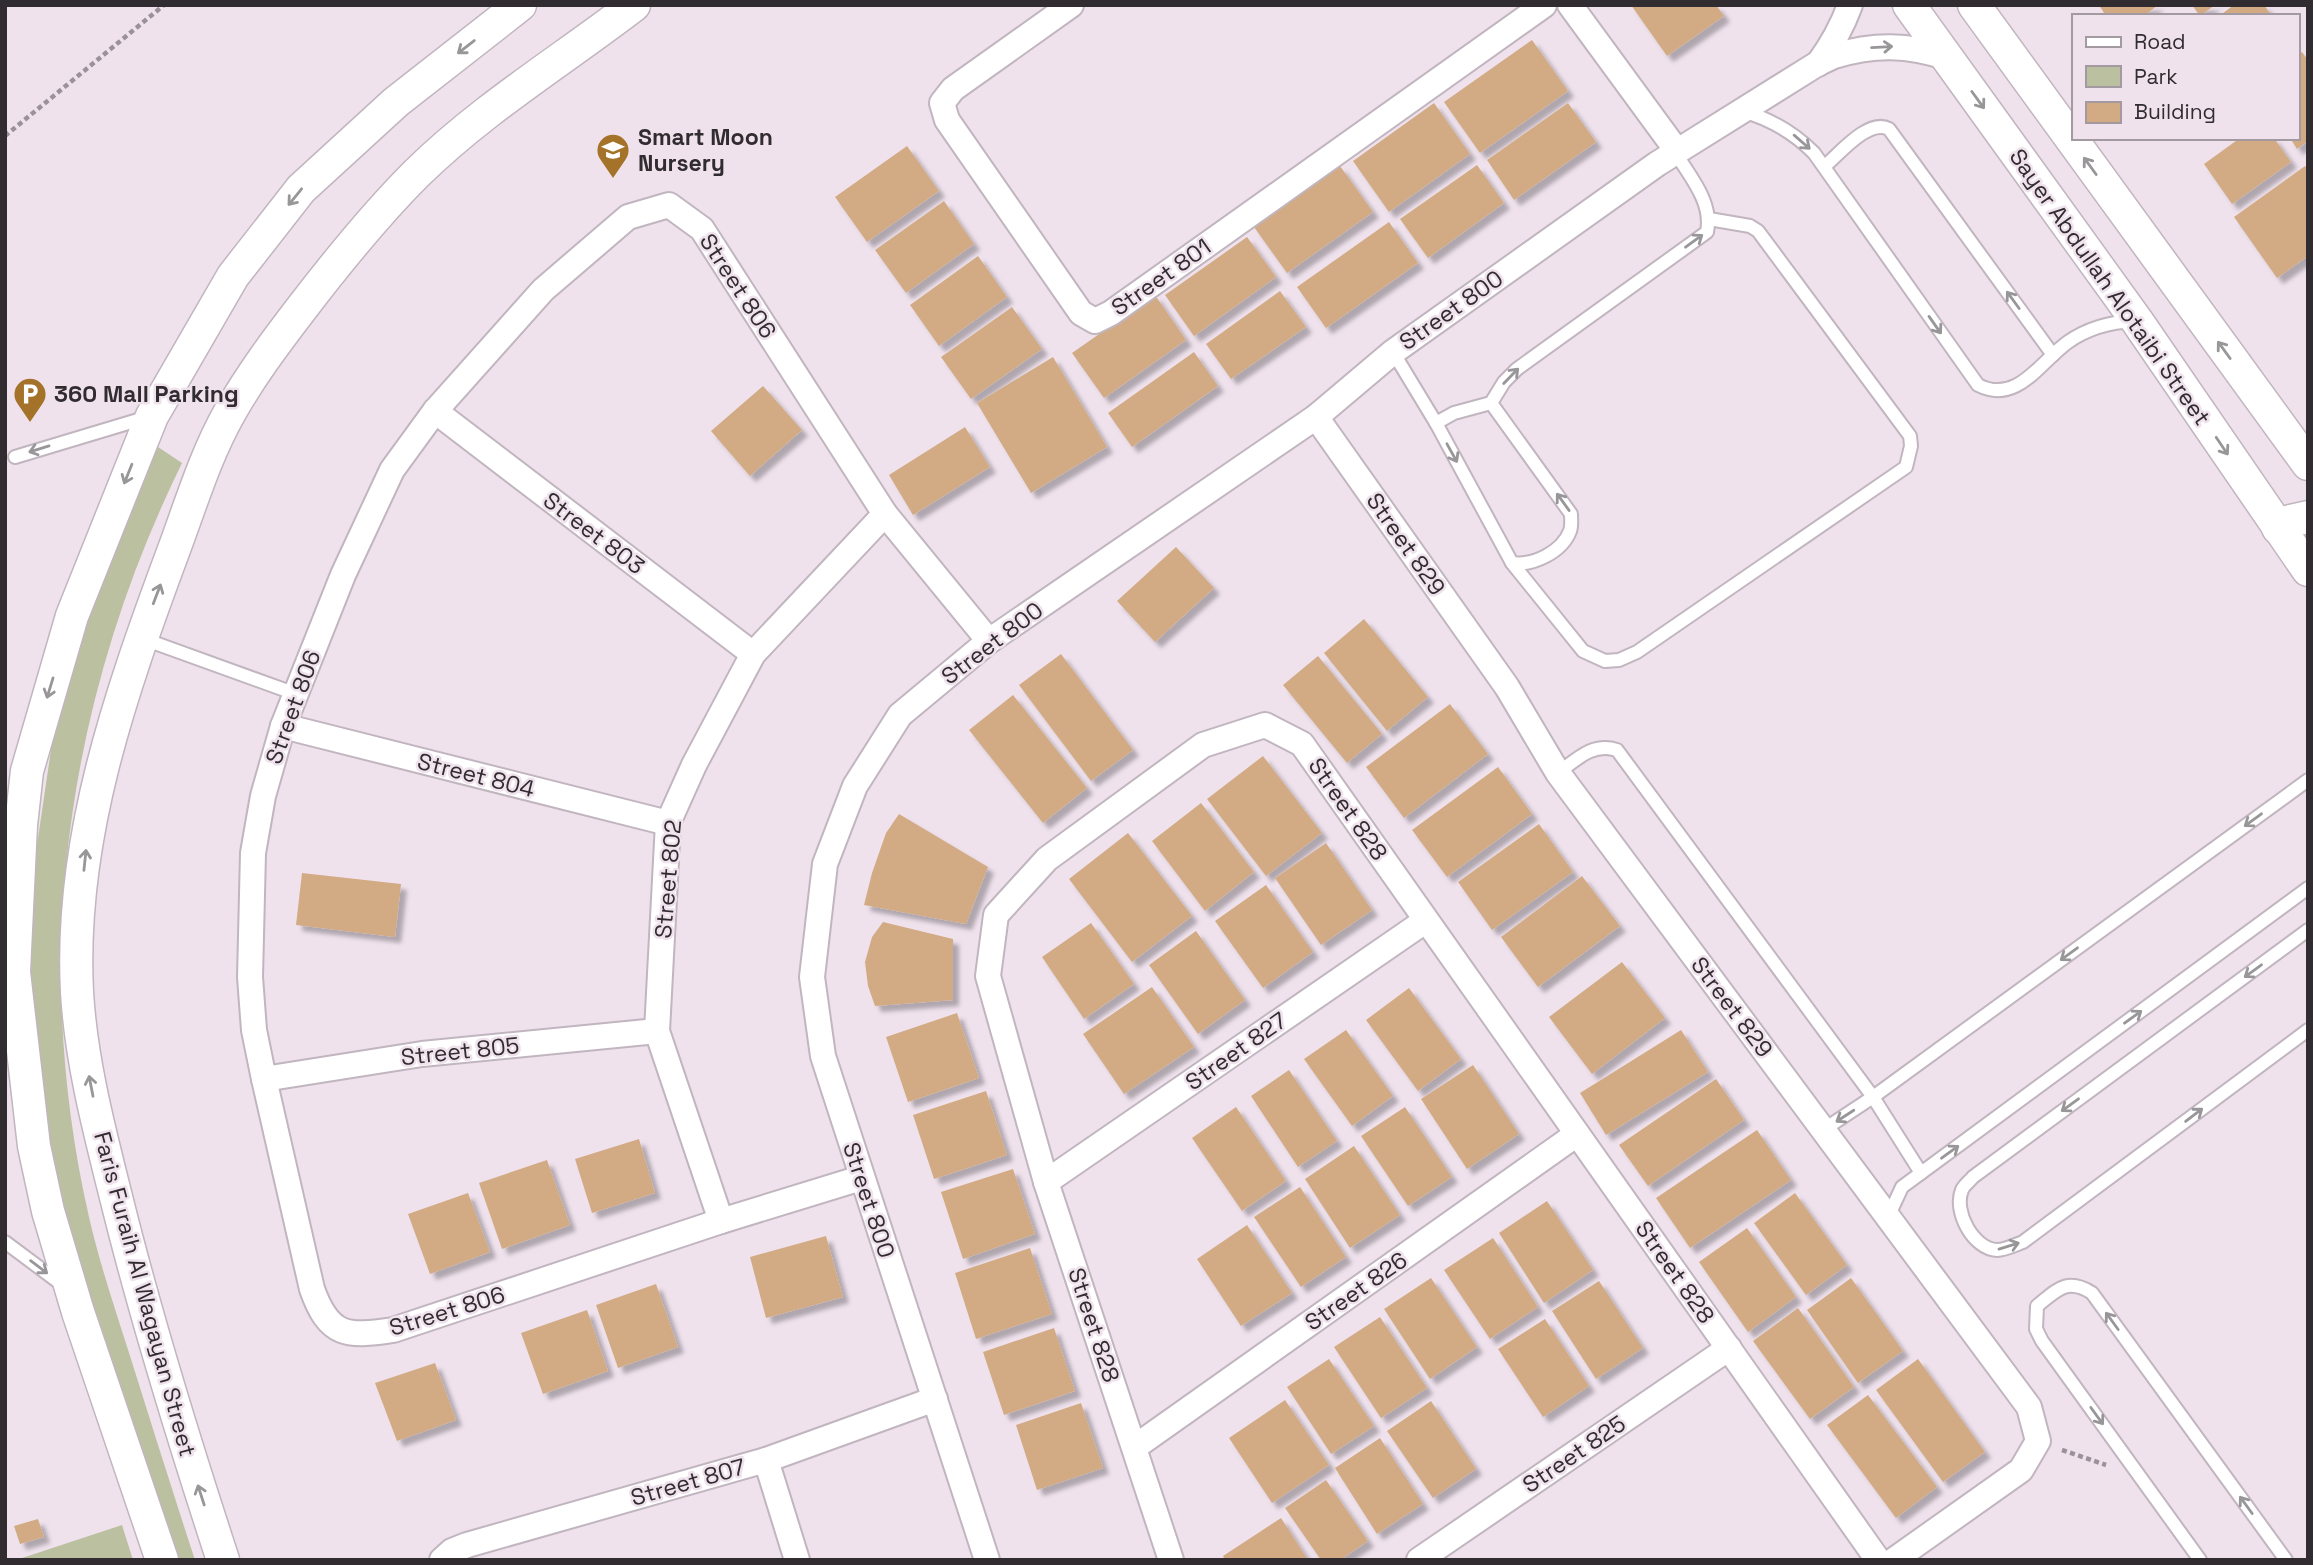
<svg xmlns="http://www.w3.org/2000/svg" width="2313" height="1565" font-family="'Space Grotesk',sans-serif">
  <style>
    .green { fill: #bbc1a0 }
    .building { fill: #d2ab84; filter: url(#shadow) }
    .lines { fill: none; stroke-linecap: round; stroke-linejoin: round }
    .service-casing { stroke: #c1b5bf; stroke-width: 16 }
    .minor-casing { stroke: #c1b5bf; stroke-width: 28 }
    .tertiary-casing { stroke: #c1b5bf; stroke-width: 35 }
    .path { stroke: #9a9199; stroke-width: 4.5; stroke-dasharray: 5 3.5; stroke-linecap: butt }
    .service { stroke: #fff; stroke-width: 12 }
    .minor { stroke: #fff; stroke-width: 24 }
    .tertiary { stroke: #fff; stroke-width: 32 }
    .oneway { stroke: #989698 }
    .labels { text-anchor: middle; stroke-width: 5; stroke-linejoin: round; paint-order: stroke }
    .poi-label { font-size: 23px; font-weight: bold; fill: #312c30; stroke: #efe2ed; text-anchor: start }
    .street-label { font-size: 23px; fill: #312c30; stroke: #efe2ed }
  </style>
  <defs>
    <filter id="shadow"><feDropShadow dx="6" dy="6" stdDeviation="2" flood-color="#0004"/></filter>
  </defs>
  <rect width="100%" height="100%" fill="#efe2ed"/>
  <g class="green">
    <path d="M155,445L182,463C66,700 30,958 89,1217C100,1265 116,1312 131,1359C152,1426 173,1493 195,1560H163L52,1186L31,997L30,975L32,910L37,845L53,736L72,657Z"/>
    <path d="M122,1525L133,1560H16Z"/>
  </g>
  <g class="building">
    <path d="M1631,5H1716L1724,16L1667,56Z"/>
    <path d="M2099,5H2158L2144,16H2106Z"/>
    <path d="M2192,5H2215L2200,16Z"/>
    <path d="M2234,5H2264L2272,16H2219Z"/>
    <path d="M1532,40L1568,91L1480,153L1444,102Z"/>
    <path d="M2302,52L2308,60V141L2297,149L2290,138H2297V56Z"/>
    <path d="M1434,103L1470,154L1389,212L1353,161Z"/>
    <path d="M1568,103L1596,142L1514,200L1487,160Z"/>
    <path d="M2240,138H2274L2291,162L2232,204L2204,164Z"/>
    <path d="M907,146L939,191L867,242L835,197Z"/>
    <path d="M1477,165L1504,203L1428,258L1400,219Z"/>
    <path d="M1340,166L1373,212L1287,273L1254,227Z"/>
    <path d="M2305,166L2308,170V256L2277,278L2234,217Z"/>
    <path d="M944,201L974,244L906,293L875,250Z"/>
    <path d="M1389,222L1418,263L1326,328L1297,287Z"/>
    <path d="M1247,237L1276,277L1194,336L1165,295Z"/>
    <path d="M978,256L1007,297L939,346L910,305Z"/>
    <path d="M1280,291L1306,327L1231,379L1206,344Z"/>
    <path d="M1155,295L1186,340L1104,398L1072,353Z"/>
    <path d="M1012,307L1042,349L971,399L941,357Z"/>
    <path d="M1194,352L1218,386L1132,447L1108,413Z"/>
    <path d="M1053,357L1107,447L1031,493L977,403Z"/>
    <path d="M763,386L802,430L750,476L711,431Z"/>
    <path d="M965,427L990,467L913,515L889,475Z"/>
    <path d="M1176,547L1214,588L1155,642L1117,601Z"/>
    <path d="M1364,619L1428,697L1387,731L1324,653Z"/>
    <path d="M1061,654L1133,750L1091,781L1019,685Z"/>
    <path d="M1318,656L1382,734L1347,763L1283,685Z"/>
    <path d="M1013,695L1087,788L1043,823L969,730Z"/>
    <path d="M1450,704L1488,754L1404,818L1366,767Z"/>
    <path d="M1263,756L1322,833L1266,876L1207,799Z"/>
    <path d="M1498,767L1532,814L1447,877L1412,830Z"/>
    <path d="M1201,803L1254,872L1205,911L1152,841Z"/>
    <path d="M899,814L988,867L966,924L864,905L872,873L886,833Z"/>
    <path d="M1539,824L1573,872L1492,930L1458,882Z"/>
    <path d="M1128,833L1192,916L1132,962L1069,879Z"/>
    <path d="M1326,843L1372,910L1321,945L1275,878Z"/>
    <path d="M302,873L401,884L395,937L296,925Z"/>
    <path d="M1582,876L1620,926L1538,987L1501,937Z"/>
    <path d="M1266,885L1313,952L1263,988L1215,921Z"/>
    <path d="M883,922L953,939V1000L875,1006L868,986L865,962L872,937Z"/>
    <path d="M1091,923L1134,984L1084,1019L1042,957Z"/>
    <path d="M1196,931L1245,1000L1198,1034L1149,965Z"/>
    <path d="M1622,962L1665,1018L1592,1074L1549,1017Z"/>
    <path d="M1152,987L1194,1047L1124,1094L1083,1034Z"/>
    <path d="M1409,988L1461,1059L1418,1091L1366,1020Z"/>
    <path d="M957,1013L979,1078L908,1102L886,1037Z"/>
    <path d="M1346,1030L1393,1096L1352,1126L1304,1059Z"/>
    <path d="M1681,1030L1708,1072L1606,1135L1580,1093Z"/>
    <path d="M1473,1065L1519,1134L1467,1169L1421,1099Z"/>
    <path d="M1289,1070L1337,1141L1298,1167L1251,1096Z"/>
    <path d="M1716,1079L1744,1120L1648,1186L1619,1145Z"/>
    <path d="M986,1091L1007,1155L934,1179L913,1115Z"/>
    <path d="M1236,1107L1286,1181L1242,1211L1192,1138Z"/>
    <path d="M1405,1107L1452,1177L1408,1206L1361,1136Z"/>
    <path d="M1757,1130L1791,1180L1690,1248L1656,1198Z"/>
    <path d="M639,1139L655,1193L592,1213L575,1159Z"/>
    <path d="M1354,1146L1400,1215L1350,1248L1305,1179Z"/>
    <path d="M547,1160L570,1225L502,1249L479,1183Z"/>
    <path d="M1013,1169L1035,1234L963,1259L941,1192Z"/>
    <path d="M1300,1187L1346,1257L1301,1287L1254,1217Z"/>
    <path d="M468,1193L490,1252L430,1274L408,1214Z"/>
    <path d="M1795,1193L1847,1265L1806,1295L1754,1223Z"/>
    <path d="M1547,1201L1593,1270L1544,1303L1499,1233Z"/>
    <path d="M1247,1225L1292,1293L1241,1326L1197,1259Z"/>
    <path d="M1747,1228L1796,1297L1748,1332L1699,1262Z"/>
    <path d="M826,1236L843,1297L766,1318L750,1257Z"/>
    <path d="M1493,1238L1538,1307L1490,1339L1444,1270Z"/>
    <path d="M1030,1248L1052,1314L976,1339L955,1273Z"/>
    <path d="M1431,1278L1477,1347L1430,1379L1384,1309Z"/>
    <path d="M1851,1278L1903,1351L1858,1383L1807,1310Z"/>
    <path d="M1599,1281L1643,1348L1596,1379L1552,1311Z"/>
    <path d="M656,1284L678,1347L618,1368L596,1305Z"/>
    <path d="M1798,1308L1854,1387L1810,1419L1753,1341Z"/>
    <path d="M587,1310L608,1371L543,1394L521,1333Z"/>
    <path d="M1380,1317L1427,1388L1381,1418L1334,1347Z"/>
    <path d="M1545,1319L1589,1386L1543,1417L1498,1349Z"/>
    <path d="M1054,1328L1075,1391L1004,1415L983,1352Z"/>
    <path d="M1329,1359L1374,1426L1331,1454L1287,1387Z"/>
    <path d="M1918,1359L1985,1452L1943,1482L1876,1390Z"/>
    <path d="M435,1363L456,1420L397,1441L375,1383Z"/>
    <path d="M1868,1395L1937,1487L1896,1518L1827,1425Z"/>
    <path d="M1285,1400L1329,1465L1272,1503L1229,1438Z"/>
    <path d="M1431,1401L1476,1469L1433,1498L1387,1431Z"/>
    <path d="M1081,1403L1103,1468L1037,1490L1016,1425Z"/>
    <path d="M1380,1438L1423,1504L1377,1534L1335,1468Z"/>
    <path d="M1326,1480L1368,1541L1340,1560H1321L1285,1508Z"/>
    <path d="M1281,1518L1308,1560H1225L1223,1556Z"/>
    <path d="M38,1519L44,1537L20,1544L14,1526Z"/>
  </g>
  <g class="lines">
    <defs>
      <g id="service">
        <path d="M1742,111C1771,119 1793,132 1814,153L1978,385C2017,405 2040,362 2068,342C2088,328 2110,322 2134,321"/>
        <path d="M1825,166C1840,153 1869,118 1889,129L2053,355"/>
        <path d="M1393,352L1436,423L1512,563C1533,566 1562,552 1570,531C1572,526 1571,519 1571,514L1491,403"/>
        <path d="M1436,423L1454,413L1491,403L1504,382L1517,369L1707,232C1713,202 1690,177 1675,152"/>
        <path d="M15,457L148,417"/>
        <path d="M1512,563L1583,651L1605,661L1619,660L1637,652L1906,467L1911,446L1910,436L1758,231L1750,226L1709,219"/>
        <path d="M141,638L296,694"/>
        <path d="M1558,773C1577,759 1593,742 1617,750L1873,1097L1921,1173"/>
        <path d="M2308,930L1973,1177C1970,1181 1964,1185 1962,1190C1953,1211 1973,1249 1997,1250C2005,1250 2015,1245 2023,1242L2308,1030"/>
        <path d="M1823,1130L1873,1097L2308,780"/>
        <path d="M1888,1217L1902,1187L2308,888"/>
        <path d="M5,1242L64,1286"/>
        <path d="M2200,1560L2042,1341L2036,1329L2037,1306C2057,1290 2067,1277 2092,1293L2286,1560"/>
      </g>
      <g id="minor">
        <path d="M1071,5L953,89L942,103L947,120L1081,313L1095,321L1111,313L1544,5"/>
        <path d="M1570,5L1677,151"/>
        <path d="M1818,64C1832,45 1842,27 1850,5"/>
        <path d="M435,411L753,654"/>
        <path d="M1316,417L1507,687L1558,773L2029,1407L2038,1441L2021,1470L1894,1560"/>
        <path d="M283,726L668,823"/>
        <path d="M264,1079L422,1054L657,1031"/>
        <path d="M861,1178L721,1221L393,1330C347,1337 329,1337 312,1289L264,1079L254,1030L250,977L253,853L263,796L283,726L343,575L392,470L435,411L543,290L628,217L669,205L702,229L885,514L989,641"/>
        <path d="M1046,1182L1425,921"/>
        <path d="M721,1221L657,1031L668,823L694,765L753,654L885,514"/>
        <path d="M1135,1447L1577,1134"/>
        <path d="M766,1460L797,1560"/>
        <path d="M442,1560L452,1551L467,1545L766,1460L935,1399"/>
        <path d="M987,1560L823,1056L812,977L825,864L855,786L900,715L989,641L1316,417L1393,352L1657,164L1817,64L1834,56C1874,44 1908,44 1948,58"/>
        <path d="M1171,1560L1046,1182L988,976L996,915L1047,859L1203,745L1265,725L1302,744L1878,1560"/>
        <path d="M1419,1560L1729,1348"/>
      </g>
      <g id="tertiary">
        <path d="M1909,5L2137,321L2308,570"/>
        <path d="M1974,5L2308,464"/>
        <path d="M2278,528L2290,521L2308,517"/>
        <path d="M162,1560L78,1312L48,1211L34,1146L14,972L21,825L27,771L72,616L152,416L233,276L301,189L396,102L520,5"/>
        <path d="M223,1560C184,1441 147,1322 117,1201C100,1133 81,1062 77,992C69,839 121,692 173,552C191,504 205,456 230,412C251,375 275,343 301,309C337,262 374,216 416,174C482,109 561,61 634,5"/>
      </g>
    </defs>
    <use href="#service" class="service-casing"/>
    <use href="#minor" class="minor-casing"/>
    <use href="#tertiary" class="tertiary-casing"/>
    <g class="path">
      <path d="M5,136L164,5"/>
      <path d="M2062,1450L2106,1465"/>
    </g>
    <use href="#service" class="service"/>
    <use href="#minor" class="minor"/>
    <use href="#tertiary" class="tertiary"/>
  </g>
  <defs><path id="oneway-shaft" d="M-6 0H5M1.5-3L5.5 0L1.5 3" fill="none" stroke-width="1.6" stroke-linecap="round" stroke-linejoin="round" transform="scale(1.75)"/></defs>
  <g class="oneway">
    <use href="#oneway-shaft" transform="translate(466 47) rotate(142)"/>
    <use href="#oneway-shaft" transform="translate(1882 47) rotate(-3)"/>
    <use href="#oneway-shaft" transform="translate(1978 100) rotate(54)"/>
    <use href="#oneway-shaft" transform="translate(1802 142) rotate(41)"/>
    <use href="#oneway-shaft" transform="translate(2090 166) rotate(-126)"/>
    <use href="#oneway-shaft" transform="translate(295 197) rotate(129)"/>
    <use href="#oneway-shaft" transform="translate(1694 241) rotate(-36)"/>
    <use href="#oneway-shaft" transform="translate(2013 300) rotate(-126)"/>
    <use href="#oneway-shaft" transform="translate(1935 325) rotate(55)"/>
    <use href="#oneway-shaft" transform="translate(2224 350) rotate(-126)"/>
    <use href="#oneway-shaft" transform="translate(1511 376) rotate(-46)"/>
    <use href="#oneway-shaft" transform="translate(2222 446) rotate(56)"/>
    <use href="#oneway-shaft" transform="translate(39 449) rotate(163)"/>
    <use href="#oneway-shaft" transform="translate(1452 453) rotate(61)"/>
    <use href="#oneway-shaft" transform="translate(128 474) rotate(112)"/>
    <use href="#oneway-shaft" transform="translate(1563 502) rotate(-126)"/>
    <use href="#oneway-shaft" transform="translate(157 594) rotate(-69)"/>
    <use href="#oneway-shaft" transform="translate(50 688) rotate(107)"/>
    <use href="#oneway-shaft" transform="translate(2253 820) rotate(144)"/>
    <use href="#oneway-shaft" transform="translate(85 860) rotate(-84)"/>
    <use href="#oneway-shaft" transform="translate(2069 954) rotate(144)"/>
    <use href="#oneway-shaft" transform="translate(2253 971) rotate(144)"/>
    <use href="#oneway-shaft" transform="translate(2133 1017) rotate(-36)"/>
    <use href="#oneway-shaft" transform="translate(91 1086) rotate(-101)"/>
    <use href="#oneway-shaft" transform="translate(2070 1105) rotate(144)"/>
    <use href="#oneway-shaft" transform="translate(2194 1115) rotate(-37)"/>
    <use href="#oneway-shaft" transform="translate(1845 1116) rotate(147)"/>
    <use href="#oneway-shaft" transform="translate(1950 1152) rotate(-36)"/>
    <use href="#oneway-shaft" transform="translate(2009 1246) rotate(-17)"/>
    <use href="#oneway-shaft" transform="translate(39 1267) rotate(37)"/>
    <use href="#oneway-shaft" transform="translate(2112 1321) rotate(-126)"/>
    <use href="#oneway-shaft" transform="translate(2097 1416) rotate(54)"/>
    <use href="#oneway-shaft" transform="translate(201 1495) rotate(-108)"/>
    <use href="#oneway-shaft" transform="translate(2246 1505) rotate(-126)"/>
  </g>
  <defs>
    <symbol id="school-pin" viewBox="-11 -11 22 30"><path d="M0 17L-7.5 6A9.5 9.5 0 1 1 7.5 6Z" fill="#a47229" stroke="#efe2ed"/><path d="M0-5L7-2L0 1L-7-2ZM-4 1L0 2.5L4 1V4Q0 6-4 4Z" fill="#fff"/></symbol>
    <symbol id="parking-pin" viewBox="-11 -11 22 30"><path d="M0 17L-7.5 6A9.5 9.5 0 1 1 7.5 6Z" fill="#a47229" stroke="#efe2ed"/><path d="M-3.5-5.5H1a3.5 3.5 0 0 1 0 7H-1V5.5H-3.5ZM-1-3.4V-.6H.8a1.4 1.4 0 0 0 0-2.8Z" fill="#fff"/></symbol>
  </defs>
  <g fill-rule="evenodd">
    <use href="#school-pin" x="594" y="131" width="38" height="52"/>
    <use href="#parking-pin" x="11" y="375" width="38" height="52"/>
  </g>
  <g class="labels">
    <g class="poi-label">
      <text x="638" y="145">Smart Moon<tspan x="638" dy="26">Nursery</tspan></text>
      <text x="54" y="402">360 Mall Parking</text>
    </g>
    <g class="street-label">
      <text transform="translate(1161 277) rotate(-35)" y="8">Street 801</text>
      <text transform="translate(738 286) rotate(57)" y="8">Street 806</text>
      <text transform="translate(2110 287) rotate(55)" y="8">Sayer Abdullah Alotaibi Street</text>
      <text transform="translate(1451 310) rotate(-35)" y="8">Street 800</text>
      <text transform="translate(594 533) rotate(37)" y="8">Street 803</text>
      <text transform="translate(1406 544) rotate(55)" y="8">Street 829</text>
      <text transform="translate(992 643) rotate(-37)" y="8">Street 800</text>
      <text transform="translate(293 707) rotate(-70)" y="8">Street 806</text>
      <text transform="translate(476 775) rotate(14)" y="8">Street 804</text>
      <text transform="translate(1348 809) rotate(55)" y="8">Street 828</text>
      <text transform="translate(668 879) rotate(-85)" y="8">Street 802</text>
      <text transform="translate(1732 1007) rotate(53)" y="8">Street 829</text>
      <text transform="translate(460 1051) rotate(-6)" y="8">Street 805</text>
      <text transform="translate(1236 1051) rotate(-35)" y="8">Street 827</text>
      <text transform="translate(869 1200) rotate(72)" y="8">Street 800</text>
      <text transform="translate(1675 1272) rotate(55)" y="8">Street 828</text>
      <text transform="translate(1356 1291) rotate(-35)" y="8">Street 826</text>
      <text transform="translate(145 1294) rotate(75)" y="8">Faris Furaih Al Wagayan Street</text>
      <text transform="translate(447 1311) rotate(-17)" y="8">Street 806</text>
      <text transform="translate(1094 1325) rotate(72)" y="8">Street 828</text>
      <text transform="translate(1574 1454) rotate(-34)" y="8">Street 825</text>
      <text transform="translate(688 1482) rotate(-16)" y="8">Street 807</text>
    </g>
  </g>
  <rect width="2313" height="1565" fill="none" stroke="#312c30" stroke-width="14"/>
  <rect x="2072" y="14" width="228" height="126" fill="#efe2ed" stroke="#a399a1" stroke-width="2"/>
  <rect x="2086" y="37" width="35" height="10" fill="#ffffff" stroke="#a399a1" stroke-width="2"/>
  <text x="2134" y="49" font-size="21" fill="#312c30">Road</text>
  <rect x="2086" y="66" width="35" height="21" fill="#bbc1a0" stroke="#a399a1" stroke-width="2"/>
  <text x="2134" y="84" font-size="21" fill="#312c30">Park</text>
  <rect x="2086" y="102" width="35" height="21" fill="#d2ab84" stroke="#a399a1" stroke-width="2"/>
  <text x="2134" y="119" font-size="21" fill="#312c30">Building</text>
</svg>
